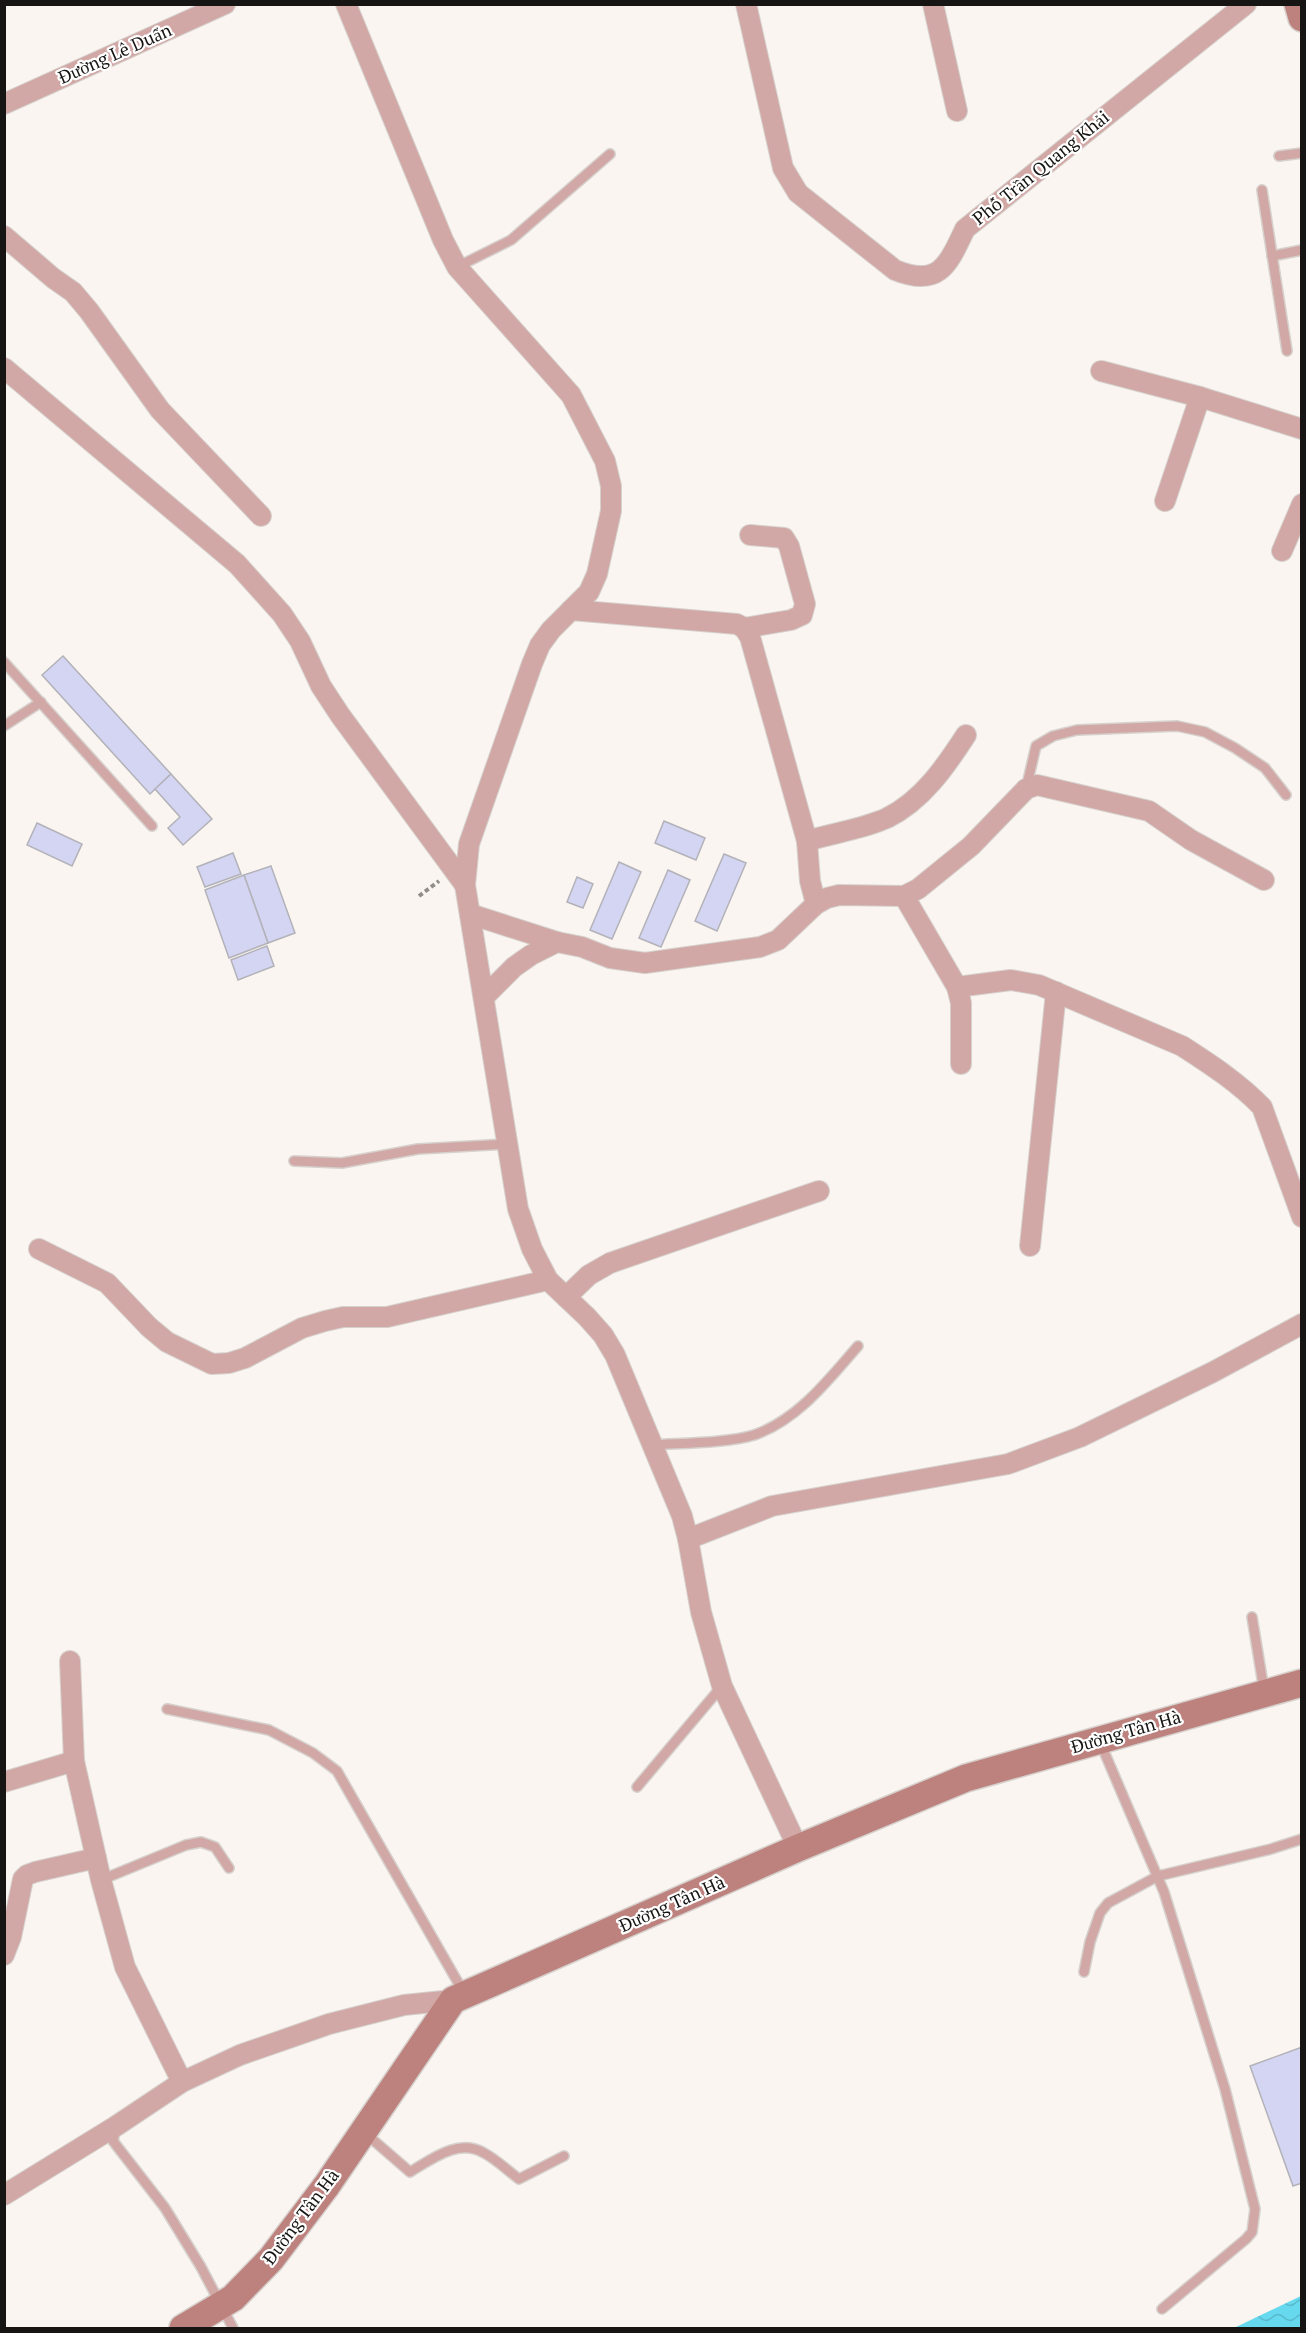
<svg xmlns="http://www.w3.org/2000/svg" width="1306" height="2333" font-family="'PT Serif',serif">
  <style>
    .water { fill: url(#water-waves) }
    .building { fill: #d4d4f3; stroke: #b2b2b8; stroke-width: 1.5 }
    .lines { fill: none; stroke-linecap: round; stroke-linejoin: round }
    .lane-casing { stroke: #d6d1cd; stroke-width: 12 }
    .street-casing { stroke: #d6d1cd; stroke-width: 22 }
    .secondary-casing { stroke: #d6d1cd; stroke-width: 30 }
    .path { stroke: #908d8a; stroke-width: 4; stroke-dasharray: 4.5 3; stroke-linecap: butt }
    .lane { stroke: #d1a8a5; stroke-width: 9 }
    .street { stroke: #d1a8a5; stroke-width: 20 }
    .secondary { stroke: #bd827e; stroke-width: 27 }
    .labels { text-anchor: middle; stroke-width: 4.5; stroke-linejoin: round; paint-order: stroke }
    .street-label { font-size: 18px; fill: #161513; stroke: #fff }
  </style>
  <defs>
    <pattern id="water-waves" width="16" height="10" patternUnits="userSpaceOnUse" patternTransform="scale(1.5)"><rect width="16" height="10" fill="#66d9ef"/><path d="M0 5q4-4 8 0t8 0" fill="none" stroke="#58b9cc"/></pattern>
  </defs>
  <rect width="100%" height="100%" fill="#faf5f1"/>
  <path class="water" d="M1301,2296V2328H1234Z"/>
  <g class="building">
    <path d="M63,656L171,774L150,794L42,675Z"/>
    <path d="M171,774L212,819L183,845L168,828L180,817L155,789Z"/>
    <path d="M664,821L705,838L696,860L655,843Z"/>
    <path d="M37,823L82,844L72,866L27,845Z"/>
    <path d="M233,853L241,874L205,887L197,867Z"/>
    <path d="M724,854L746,863L717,931L695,921Z"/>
    <path d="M619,862L641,872L612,939L590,930Z"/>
    <path d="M271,866L295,933L268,943L244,875Z"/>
    <path d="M668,870L690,880L661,947L639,938Z"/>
    <path d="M244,875L268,943L229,958L205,890Z"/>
    <path d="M577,877L593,884L583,908L567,902Z"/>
    <path d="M267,946L274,966L238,980L231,960Z"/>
    <path d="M1302,2047V2183L1293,2186L1250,2066Z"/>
  </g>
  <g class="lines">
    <defs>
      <g id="lane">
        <path d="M1279,156L1302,153"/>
        <path d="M1262,190L1287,351"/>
        <path d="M1272,256L1302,250"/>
        <path d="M457,267L511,240L610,154"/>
        <path d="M4,662L152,826"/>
        <path d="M4,726L41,702"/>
        <path d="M1026,789L1036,746L1053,736L1077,730L1177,726L1205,732L1235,748L1265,768L1286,795"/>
        <path d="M294,1161L342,1163L418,1149L508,1144"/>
        <path d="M652,1445C680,1443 728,1443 754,1435C798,1420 829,1379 858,1346"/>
        <path d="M1252,1617L1264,1690"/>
        <path d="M167,1709L269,1730L313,1753L337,1771L464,1993"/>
        <path d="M1100,1742L1164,1892L1225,2089L1255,2209L1252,2232L1246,2239L1162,2309"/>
        <path d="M637,1787L722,1686"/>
        <path d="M101,1880L186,1845L201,1842L215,1847L229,1868"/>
        <path d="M1084,1972L1090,1942L1100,1913L1108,1903L1158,1876L1271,1849L1302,1839"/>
        <path d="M116,2128L113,2141L165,2208L201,2267L233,2328"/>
        <path d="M365,2133L410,2172C432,2159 458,2138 484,2153C496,2159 508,2171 519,2179L564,2156"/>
      </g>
      <g id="street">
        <path d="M346,4L443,240L457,267L571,395L605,461L611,486V511L597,574L589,592L551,630L540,645L532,664L469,844L465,885L518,1209L532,1249L548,1280L587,1317L603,1335L615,1355L682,1516L688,1539L701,1612L722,1686L798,1848"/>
        <path d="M746,4L783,168L798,193L895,270C939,288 948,265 965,229L1246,4"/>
        <path d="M933,4L957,111"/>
        <path d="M4,104L225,4"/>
        <path d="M4,236L53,278L73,292L89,311L160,410L261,516"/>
        <path d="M4,368L237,564L282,614L300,641L321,686L340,715L465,885"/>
        <path d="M1101,371L1200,397L1302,429"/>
        <path d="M1165,501L1200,397"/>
        <path d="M1282,551L1302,504"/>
        <path d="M571,610L737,624L744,628L750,637L807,841L810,881L816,904"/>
        <path d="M744,628L791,620L802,615L805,604L789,546L784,538L750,535"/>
        <path d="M807,841C833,833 863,829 887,818C922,801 946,766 966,735"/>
        <path d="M904,896L957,987L961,1003V1064"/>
        <path d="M470,914L557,942"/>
        <path d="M957,987L1011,980L1039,985L1182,1046C1210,1064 1239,1083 1262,1107L1302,1217"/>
        <path d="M484,997L514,967L531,955L557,942L582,947L610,958L645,963L760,947L778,940L816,904L827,898L839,895L904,896L918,889L971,846L1026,789L1037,785L1149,811L1191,840L1264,880"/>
        <path d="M1030,1246L1056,992"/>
        <path d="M39,1249L107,1283L149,1327L167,1342L212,1364L229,1363L245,1358L302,1328L325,1321L343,1317H387L548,1280"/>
        <path d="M566,1297L589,1275L610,1263L819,1191"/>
        <path d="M688,1539L772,1506L1008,1464L1080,1437L1213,1372L1302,1324"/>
        <path d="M70,1661L74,1761L101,1880L125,1967L182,2082"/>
        <path d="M4,1782L74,1761"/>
        <path d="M4,1955L11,1937L23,1879L27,1875L35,1872L96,1858"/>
        <path d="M4,2195L116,2126L182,2082L240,2055L329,2024L404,2005L453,2000"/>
      </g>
      <g id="secondary">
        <path d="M1298,4L1302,18"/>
        <path d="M183,2328L233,2298L271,2259L327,2185L453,2000L798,1848L966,1778L1302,1683"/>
      </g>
    </defs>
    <use href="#lane" class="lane-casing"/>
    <use href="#street" class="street-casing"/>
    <use href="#secondary" class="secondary-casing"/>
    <path class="path" d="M419,896L439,881"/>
    <use href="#lane" class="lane"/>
    <use href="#street" class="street"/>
    <use href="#secondary" class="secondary"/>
  </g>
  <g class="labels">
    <g class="street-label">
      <text transform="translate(115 54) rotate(-24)" y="6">Đường Lê Duẩn</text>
      <text transform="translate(1041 168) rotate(-39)" y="6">Phố Trần Quang Khải</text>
      <text transform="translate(1126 1732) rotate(-16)" y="6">Đường Tân Hà</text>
      <text transform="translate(672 1904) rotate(-24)" y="6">Đường Tân Hà</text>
      <text transform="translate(301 2217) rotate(-53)" y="6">Đường Tân Hà</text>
    </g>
  </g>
  <rect width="1306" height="2333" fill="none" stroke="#161513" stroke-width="12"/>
</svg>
